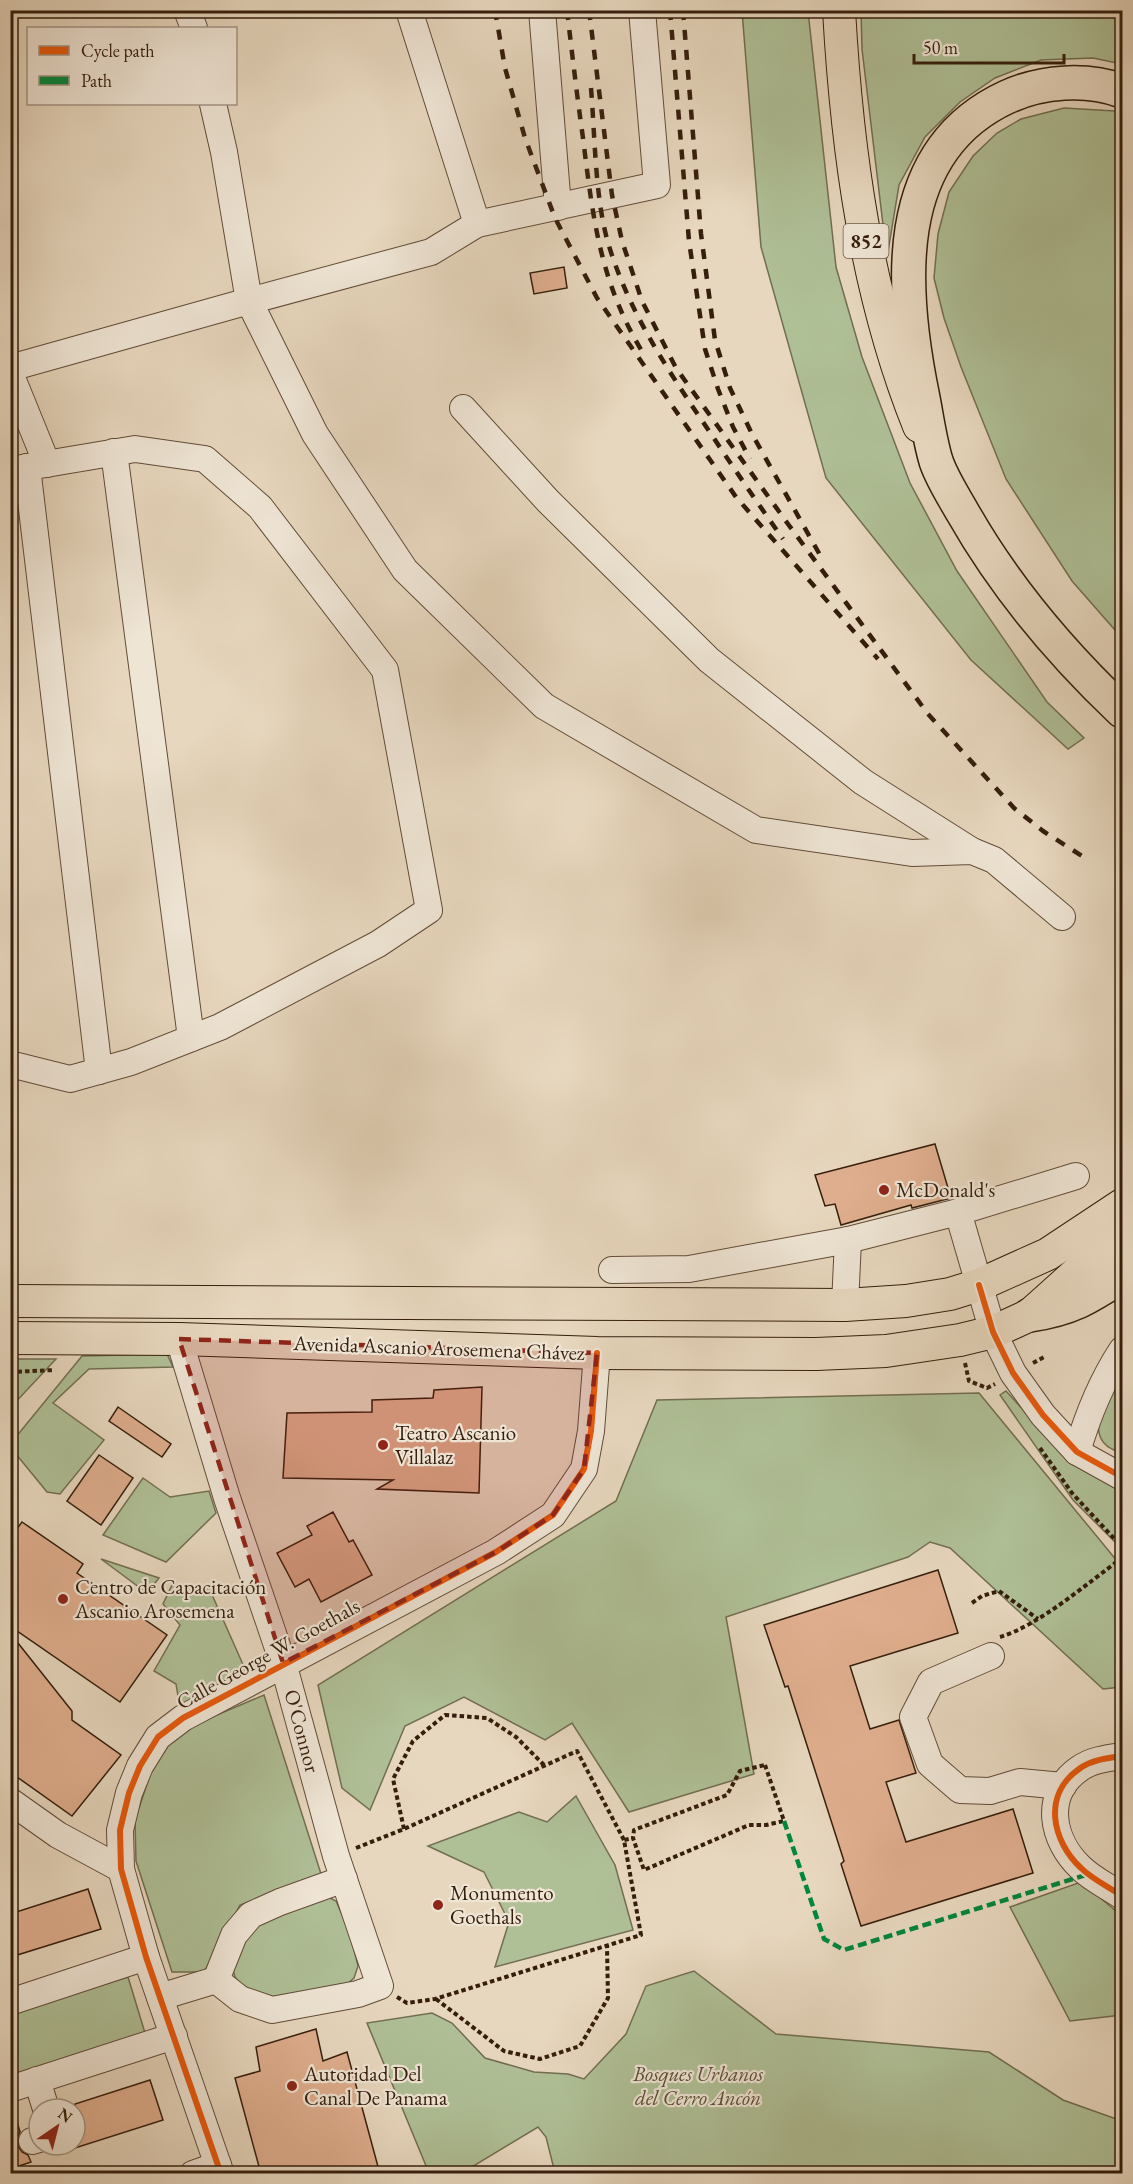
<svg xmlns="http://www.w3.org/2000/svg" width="1133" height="2184" font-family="'EB Garamond',serif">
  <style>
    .green { fill: #afbf96; stroke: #726e51; stroke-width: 1.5 }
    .building { fill: #dfae8e; stroke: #351e0c; stroke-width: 1.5 }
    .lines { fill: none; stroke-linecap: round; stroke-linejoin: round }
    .minor-casing { stroke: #624c38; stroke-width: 28 }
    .major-casing { stroke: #351e0c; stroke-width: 34 }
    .highway-casing { stroke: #351e0c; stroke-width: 36 }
    .path { stroke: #351e0c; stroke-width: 4; stroke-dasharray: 4.5 3; stroke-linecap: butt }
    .minor { stroke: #efe5d5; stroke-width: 26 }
    .major { stroke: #e7d7be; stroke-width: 32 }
    .highway { stroke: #e7d7be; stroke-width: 33 }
    .rail { stroke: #351e0c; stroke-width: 4.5; stroke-dasharray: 10 10; stroke-linecap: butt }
    .quiet { stroke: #00873e; stroke-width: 4.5; stroke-dasharray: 9 4.5; stroke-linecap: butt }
    .cycleway-casing { stroke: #efe5d5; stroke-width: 10 }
    .cycleway { stroke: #e8590c; stroke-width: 6 }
    .marked { fill: #8f2418; fill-opacity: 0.2; stroke: #8f2418; stroke-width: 4.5; stroke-dasharray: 12 8; stroke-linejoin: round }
    .poi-dot { fill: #8f2418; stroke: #efe5d5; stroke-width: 2 }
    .labels { text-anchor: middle; stroke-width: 4.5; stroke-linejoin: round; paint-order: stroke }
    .shield { fill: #efe5d5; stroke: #6d5a48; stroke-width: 1.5 }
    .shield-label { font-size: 20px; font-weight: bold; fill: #351e0c }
    .poi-label { font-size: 21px; fill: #351e0c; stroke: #efe5d5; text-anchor: start }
    .street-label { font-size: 21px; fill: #351e0c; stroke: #efe5d5 }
    .park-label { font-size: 21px; font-style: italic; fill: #5a4e35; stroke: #efe5d5 }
  </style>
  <rect width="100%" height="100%" fill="#e7d7be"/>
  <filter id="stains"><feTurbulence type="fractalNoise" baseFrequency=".00333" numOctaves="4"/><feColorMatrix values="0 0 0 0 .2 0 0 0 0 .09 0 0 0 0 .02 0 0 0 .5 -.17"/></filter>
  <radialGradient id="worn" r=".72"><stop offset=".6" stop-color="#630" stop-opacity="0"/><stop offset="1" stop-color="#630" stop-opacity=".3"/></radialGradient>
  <g class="green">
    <path d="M742,11H808L836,267L862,357L910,483L957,571L1047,702L1084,738L1068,749L971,660L826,478L761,247Z"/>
    <path d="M861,11H1122V64L1093,58L1041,60L995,78L960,102L925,137L899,185L887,258L862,49Z"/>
    <path d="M1064,108L1115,111L1122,114V638L1072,581L1006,479L961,367L944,318L934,278L938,234L949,192L973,156L997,133L1021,119Z"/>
    <path d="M167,1354L173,1367L89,1369L53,1403L104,1440L60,1494L47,1492L11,1448V1443L82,1356Z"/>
    <path d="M11,1359H56L11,1407L10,1359Z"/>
    <path d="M1122,1366V1454C1117,1451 1110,1449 1106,1445C1085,1426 1113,1386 1122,1366Z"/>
    <path d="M1006,1391C1044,1432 1070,1468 1122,1490V1549L1073,1500L1000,1395Z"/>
    <path d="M979,1393L1122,1567V1687L1103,1689L950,1548L930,1542L908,1557L726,1617L754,1774L629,1812L572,1723L545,1740L464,1697L405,1726L370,1810L342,1788L318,1685L616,1501L657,1400Z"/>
    <path d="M143,1478L170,1497L209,1491L216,1513L166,1562L103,1535Z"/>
    <path d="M101,1559L159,1578L147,1593Z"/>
    <path d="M172,1585L209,1588L249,1678L180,1708L176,1684L154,1671L180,1625L163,1604Z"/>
    <path d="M264,1695L322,1877L240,1905L204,1972H172L136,1861L135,1820L153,1766L179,1731Z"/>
    <path d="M576,1796L615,1865L633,1930L495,1967L509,1922L484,1872L428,1846L519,1812L547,1822Z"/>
    <path d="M1081,1882L1122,1916V2015L1070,2021L1010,1907Z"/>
    <path d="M328,1897L336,1901L350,1933L358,1966L354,1978L346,1985L275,2001L244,1989L235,1977L231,1963L253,1924Z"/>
    <path d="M694,1971L776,2034L989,2052L1063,2100L1122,2121V2173H555L546,2137L538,2127L462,2173H429L367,2023L432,2013L452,2023L485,2058L534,2072L568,2074L584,2079L626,2034L646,1986Z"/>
    <path d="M128,1977L145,2033L11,2076V2013Z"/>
  </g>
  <g class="building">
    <path d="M564,267L567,288L534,294L530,273Z"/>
    <path d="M935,1144L951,1198L912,1208L911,1205L841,1225L835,1204L825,1206L815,1175Z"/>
    <path d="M482,1387L479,1493L377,1489L393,1480L283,1478L287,1413L372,1412V1400L433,1398L434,1390Z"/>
    <path d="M118,1407L171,1444L162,1457L109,1421Z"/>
    <path d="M99,1455L133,1478L101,1525L67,1501Z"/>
    <path d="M333,1512L349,1542L353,1540L372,1575L321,1602L309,1579L295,1587L277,1553L312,1535L307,1526Z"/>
    <path d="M22,1522L83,1564L77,1573L167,1635L120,1702L10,1626V1538Z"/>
    <path d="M938,1570L958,1633L850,1666L870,1729L899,1720L916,1773L886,1782L906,1842L1013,1809L1033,1873L861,1926L841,1864L844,1861L788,1686L785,1687L764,1625Z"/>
    <path d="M10,1633L72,1711V1720L121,1755L72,1816L10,1772V1763L17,1753L10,1748Z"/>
    <path d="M88,1889L101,1929L14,1956L10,1945V1914Z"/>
    <path d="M316,2029L323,2061L347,2052L380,2174H261L235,2078L260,2071L256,2047Z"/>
    <path d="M150,2080L163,2120L75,2148V2104Z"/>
    <path d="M10,2111H14L20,2132L17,2138L18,2146L22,2152L28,2155L31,2162L10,2169Z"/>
  </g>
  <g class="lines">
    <defs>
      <g id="minor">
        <path d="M187,10L194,28"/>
        <path d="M409,10L477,224"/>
        <path d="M542,10L558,207"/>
        <path d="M642,10L657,185L477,224L431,252L249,301L315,434L405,570L544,706L756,830L912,853L972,851L994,860L1062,917"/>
        <path d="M10,368L249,301L224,152L213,104"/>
        <path d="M10,373L47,464"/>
        <path d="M463,408L548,501L709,660L863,782L972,851"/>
        <path d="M114,452L191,1038"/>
        <path d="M27,467L99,1071"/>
        <path d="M10,470L135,449L205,459L260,507L385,670L429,910L378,944L220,1027L131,1062L70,1079L10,1064"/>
        <path d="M958,1212L993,1332L1013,1373L1043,1415L1077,1452L1122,1477"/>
        <path d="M612,1270L689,1269L848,1240L958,1212L1076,1176"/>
        <path d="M845,1305L848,1240"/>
        <path d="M179,1339L227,1498L283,1663L336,1856L380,1986L358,1994L272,2010L240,1999L216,1980"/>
        <path d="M1077,1452C1088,1414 1101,1382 1122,1350"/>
        <path d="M991,1656L931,1682L913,1717L930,1764L960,1790L990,1791L1020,1782L1063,1786"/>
        <path d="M1122,1756C1108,1758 1091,1760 1079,1769C1042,1795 1052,1841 1081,1868C1092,1879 1109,1887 1122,1896"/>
        <path d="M10,1801L58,1835L121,1869"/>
        <path d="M216,1980L234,1935L251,1915L280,1902L344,1879"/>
        <path d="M160,1997L216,1980"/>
        <path d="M10,2002L146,1957"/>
        <path d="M37,2080L46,2109"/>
        <path d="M10,2089L174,2036"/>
        <path d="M32,2141L39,2139"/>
        <path d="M193,2174L218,2165"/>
        <path d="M221,2174L146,1957L121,1869L120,1830L129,1793L140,1766L158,1737L183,1718L496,1552L553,1515L584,1469L591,1431L597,1353"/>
      </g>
      <g id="major">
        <path d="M839,10C847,152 866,294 919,426"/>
        <path d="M10,1301L845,1305L906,1301L950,1294L979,1285L1048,1254L1122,1205"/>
        <path d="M10,1338L179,1339L597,1353L816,1354L886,1351L960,1340L993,1332L1030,1315L1090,1261L1122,1240"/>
      </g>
      <g id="highway">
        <path d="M1122,91C1086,78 1042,81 1007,97C888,152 901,292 923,398C927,419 930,441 936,461C942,479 954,497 963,513C1005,587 1061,653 1122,711"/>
        <path d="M1030,1315C1071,1309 1088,1298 1122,1276"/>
      </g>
    </defs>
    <use href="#minor" class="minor-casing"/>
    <use href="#major" class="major-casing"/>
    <use href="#highway" class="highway-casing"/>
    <g class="path">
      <path d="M965,1363L969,1381L987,1388L995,1384"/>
      <path d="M1033,1363L1046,1356"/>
      <path d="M10,1372L55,1370"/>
      <path d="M1040,1448L1072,1493L1122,1547"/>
      <path d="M972,1603L982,1596L999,1591L1038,1619"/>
      <path d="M1000,1637C1038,1626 1089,1582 1122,1558"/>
      <path d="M765,1765L784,1821L766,1825H749L644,1870L633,1838L634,1830L727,1795L740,1771Z"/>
      <path d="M404,1829L393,1779L413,1741L445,1715L487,1718L516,1737L544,1765"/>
      <path d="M356,1848L404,1829L577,1751L624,1840"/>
      <path d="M397,1997L407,2003L435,1999L641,1935L624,1840L633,1838"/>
      <path d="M436,1999L504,2051L540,2059L580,2046L608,1998L607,1946"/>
    </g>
    <use href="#minor" class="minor"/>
    <use href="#major" class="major"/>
    <use href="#highway" class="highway"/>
    <g class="rail">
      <path d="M495,10L505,68L525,138L555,218L597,298L736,497L878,659"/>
      <path d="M567,10C572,53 577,96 583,138C593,219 600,282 643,353"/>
      <path d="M589,10L612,195L622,241L642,301L676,368L788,524L928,714L1014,808L1043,831L1082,856"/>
      <path d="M670,10L689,241L705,349L718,389L733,427L750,459"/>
      <path d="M683,10L701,234L715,340L730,388L752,434L820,555"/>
      <path d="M591,88C595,136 595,201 609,246C629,311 665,366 703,422C729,461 756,501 783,539"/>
    </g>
    <path class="quiet" d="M784,1821L824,1939L844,1950L1089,1874"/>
    <defs>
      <g id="cycleway">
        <path d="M979,1285L993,1332L1013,1373L1043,1415L1077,1452L1122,1477"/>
        <path d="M1122,1756C1108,1758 1091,1760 1079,1769C1042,1795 1052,1841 1081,1868C1092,1879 1109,1887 1122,1896"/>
        <path d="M221,2174L146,1957L121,1869L120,1830L129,1793L140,1766L158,1737L183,1718L496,1552L553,1515L584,1469L591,1431L597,1353"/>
      </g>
    </defs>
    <use href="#cycleway" class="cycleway-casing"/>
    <use href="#cycleway" class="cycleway"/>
  </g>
  <path class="marked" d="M179,1339L597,1353L584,1469L553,1515L496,1552L283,1663Z"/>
  <g class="poi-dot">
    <circle cx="884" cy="1190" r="6"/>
    <circle cx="383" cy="1445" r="6"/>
    <circle cx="63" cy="1599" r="6"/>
    <circle cx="438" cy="1905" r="6"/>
    <circle cx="292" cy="2086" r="6"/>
  </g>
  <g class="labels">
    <rect class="shield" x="843.5" y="224" width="45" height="34" rx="4.5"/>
    <g class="shield-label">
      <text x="866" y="248">852</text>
    </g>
    <g class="poi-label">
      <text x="896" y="1197">McDonald's</text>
      <text x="395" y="1440">Teatro Ascanio<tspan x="395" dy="24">Villalaz</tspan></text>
      <text x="75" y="1594">Centro de Capacitación<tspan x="75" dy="24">Ascanio Arosemena</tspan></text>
      <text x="450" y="1900">Monumento<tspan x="450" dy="24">Goethals</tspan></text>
      <text x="304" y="2081">Autoridad Del<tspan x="304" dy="24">Canal De Panama</tspan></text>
    </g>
    <g class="street-label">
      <text transform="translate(439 1348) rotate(2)" y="7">Avenida Ascanio Arosemena Chávez</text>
      <text transform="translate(268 1654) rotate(-29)" y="7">Calle George W. Goethals</text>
      <text transform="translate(302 1731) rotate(75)" y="7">O'Connor</text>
    </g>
    <g class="park-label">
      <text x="698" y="2081">Bosques Urbanos<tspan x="698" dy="24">del Cerro Ancón</tspan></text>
    </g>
  </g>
  <rect width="1133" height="2184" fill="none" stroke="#e7d7be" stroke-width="36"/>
  <rect x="12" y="12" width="1109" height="2160" fill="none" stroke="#351e0c" stroke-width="3"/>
  <rect x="18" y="18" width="1097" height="2148" fill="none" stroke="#351e0c" stroke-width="1.5"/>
  <rect x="27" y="27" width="210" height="78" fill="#efe5d5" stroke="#a59585" stroke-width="1.5"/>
  <rect x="39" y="46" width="30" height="9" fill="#e8590c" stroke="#a59585" stroke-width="1.5"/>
  <text x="81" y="57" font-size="18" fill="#351e0c">Cycle path</text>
  <rect x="39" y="76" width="30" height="9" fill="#00873e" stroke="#a59585" stroke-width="1.5"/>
  <text x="81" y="87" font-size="18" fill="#351e0c">Path</text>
  <g transform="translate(57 2127) rotate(35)"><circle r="28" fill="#efe5d5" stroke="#a59585" stroke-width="1.5"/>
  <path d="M0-4.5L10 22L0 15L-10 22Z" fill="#8f2418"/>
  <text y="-9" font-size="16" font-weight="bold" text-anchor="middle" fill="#351e0c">N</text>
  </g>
  <path d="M914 54v9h150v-9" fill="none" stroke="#351e0c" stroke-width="3"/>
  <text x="923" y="54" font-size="18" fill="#351e0c" stroke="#efe5d5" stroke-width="4.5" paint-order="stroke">50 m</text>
  <rect width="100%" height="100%" filter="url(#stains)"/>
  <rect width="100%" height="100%" fill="url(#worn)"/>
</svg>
